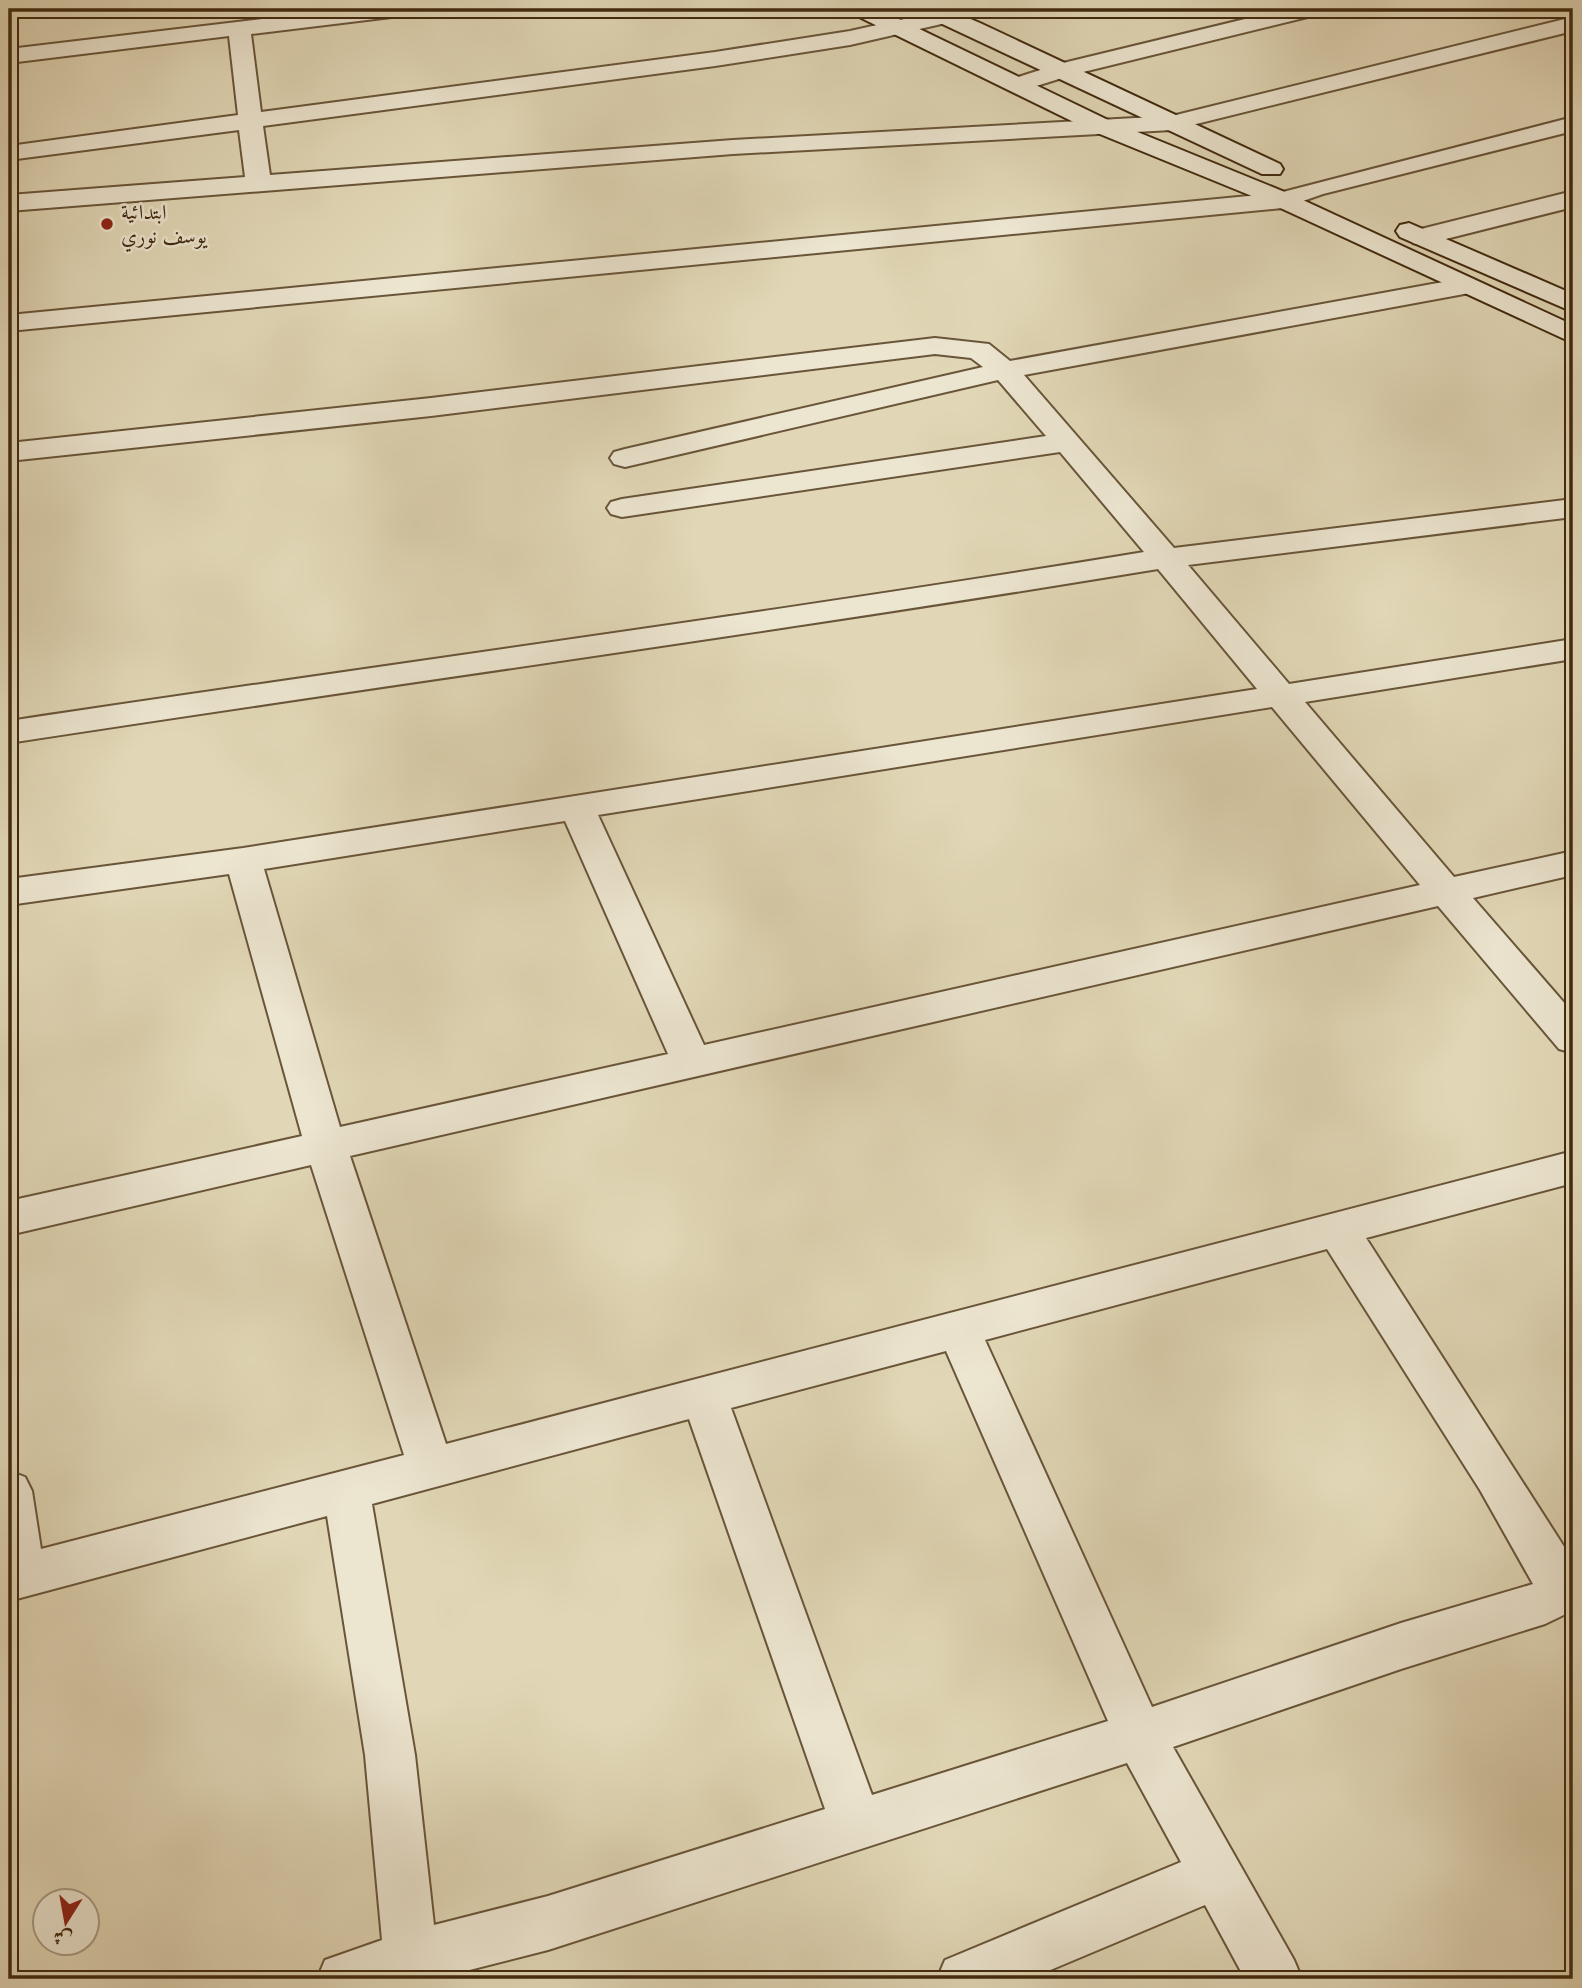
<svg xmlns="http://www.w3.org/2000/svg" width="1582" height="1988" font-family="'Old Standard TT',Amiri,serif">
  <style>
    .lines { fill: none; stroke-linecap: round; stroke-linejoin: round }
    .minor-casing { stroke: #695539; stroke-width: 4 }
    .secondary-casing { stroke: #412a0f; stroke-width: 4 }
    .minor { fill: #ece5d0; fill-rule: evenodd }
    .secondary { fill: #ece5d0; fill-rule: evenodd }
    .poi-dot { fill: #8f2418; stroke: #ece5d0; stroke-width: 2.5 }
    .labels { text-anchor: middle; stroke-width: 5; stroke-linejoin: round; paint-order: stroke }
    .far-poi-label { font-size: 21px; fill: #412a0f; stroke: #ece5d0; text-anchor: start }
  </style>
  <rect width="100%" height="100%" fill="#e1d7b6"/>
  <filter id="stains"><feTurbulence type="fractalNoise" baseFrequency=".00286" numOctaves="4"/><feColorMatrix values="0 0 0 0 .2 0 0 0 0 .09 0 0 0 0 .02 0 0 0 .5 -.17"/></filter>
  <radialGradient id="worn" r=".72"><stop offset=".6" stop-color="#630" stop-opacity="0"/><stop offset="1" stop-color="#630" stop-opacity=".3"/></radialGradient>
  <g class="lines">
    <defs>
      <g id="minor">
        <path d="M346,9H411L400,16L251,34L261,112L715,52L850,31L949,9H988L985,14L850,45L715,66L263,126L270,175L733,140L1172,116L1573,17V31L1172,130L733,154L9,211V195L245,177L239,130L9,160V146L238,115L229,36L9,63V49Z"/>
        <path d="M1286,9H1323L1320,14L1075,74L1020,91L1012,89L1008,84L1012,79L1059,64Z"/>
        <path d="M1573,117V131L1323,194L1283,208L9,331V315L1279,193Z"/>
        <path d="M1573,191V207L1422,245L1413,243L1409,237L1413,231Z"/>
        <path d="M1465,278L1475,280L1478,286L1475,292L1024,375L1174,548L1573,499V517L1188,565L1289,684L1573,639V659L1305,702L1454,877L1573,851V875L1473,898L1573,1013V1053L1559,1049L1438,906L350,1156L446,1444L1573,1151V1183L1366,1238L1570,1556L1573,1563L1572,1611L1545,1624L1401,1669L1173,1747L1294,1960L1302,1979H1245L1205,1905L1029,1979H937L945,1960L1181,1862L1127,1763L548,1950L434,1979H317L325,1960L382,1940L365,1755L327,1516L9,1601V1471L25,1477L32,1491L41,1549L404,1455L311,1165L9,1235V1201L302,1136L229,874L9,905V879L243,848L1257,689L1158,569C776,632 392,684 9,743V721C387,664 767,614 1144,552L1060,452L622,517L611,514L607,508L611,502L622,499L1046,436L998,380L625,467L614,464L610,458L614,452L625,449L983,367L971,358L935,354L431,416L9,461V443L431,398L935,338L989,344L1010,361ZM1272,707L1420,885L704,1045L598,815ZM565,821L668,1054L340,1127L264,869ZM1327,1249L1480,1490L1533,1584L1401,1623L1152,1707L985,1340ZM946,1351L1108,1721L872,1795L731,1408ZM689,1419L825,1809L548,1896L434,1925L415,1755L372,1504Z"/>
      </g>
      <g id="secondary">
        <path d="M850,9H878L1108,120L1292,195L1573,325V343L1274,205L1090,130L853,14Z"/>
        <path d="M918,9H947L980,23L1280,164L1283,169L1280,174H1262L921,14Z"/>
        <path d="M1409,223L1573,294V312L1400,237L1396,231L1400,225Z"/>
      </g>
    </defs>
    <use href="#minor" class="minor-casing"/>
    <use href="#secondary" class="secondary-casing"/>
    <use href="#minor" class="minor"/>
    <use href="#secondary" class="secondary"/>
  </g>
  <circle class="poi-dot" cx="107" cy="224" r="7"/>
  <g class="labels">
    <g class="far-poi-label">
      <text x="121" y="219">ابتدائية<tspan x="121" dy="24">يوسف نوري</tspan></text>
    </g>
  </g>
  <rect width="1582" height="1988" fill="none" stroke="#e1d7b6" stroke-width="35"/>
  <rect x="10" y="10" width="1561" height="1967" fill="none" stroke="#412a0f" stroke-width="3.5"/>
  <rect x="18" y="18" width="1547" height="1953" fill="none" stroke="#412a0f" stroke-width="2"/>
  <g transform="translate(66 1922) rotate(191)"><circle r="33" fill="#ece5d0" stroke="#a89a83" stroke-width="2"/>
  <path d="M0-5L12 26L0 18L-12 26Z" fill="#8f2418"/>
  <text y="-10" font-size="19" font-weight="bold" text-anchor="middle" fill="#412a0f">ش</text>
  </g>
  <rect width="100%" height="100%" filter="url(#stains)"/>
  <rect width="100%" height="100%" fill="url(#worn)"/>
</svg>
